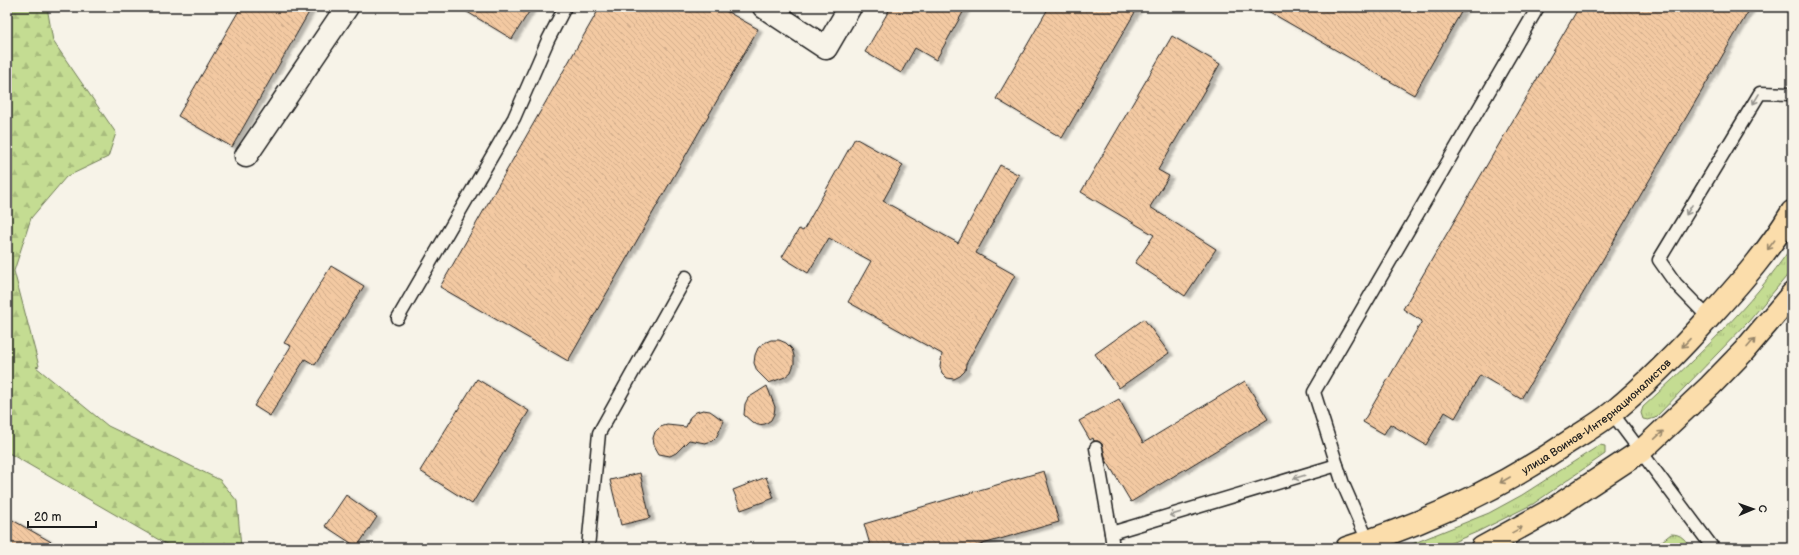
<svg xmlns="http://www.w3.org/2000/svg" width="1799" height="555" font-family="'Balsamiq Sans',sans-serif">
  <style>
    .grass { fill: url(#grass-tufts); stroke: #707c57 }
    .forest { fill: url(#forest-firs); stroke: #707c57 }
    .building { fill: url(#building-back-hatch); stroke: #1c1c1c; filter: url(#shadow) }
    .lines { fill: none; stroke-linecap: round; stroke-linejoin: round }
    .service-casing { stroke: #1c1c1c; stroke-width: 15 }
    .minor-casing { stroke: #1c1c1c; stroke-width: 25 }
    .primary-casing { stroke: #1c1c1c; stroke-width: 25 }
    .service { stroke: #f7f3e8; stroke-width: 12 }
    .minor { stroke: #f7f3e8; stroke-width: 22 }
    .primary { stroke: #fbddab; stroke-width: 22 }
    .oneway { stroke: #94928c }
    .oneway2 { stroke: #97866b }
    .labels { text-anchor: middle; stroke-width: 3.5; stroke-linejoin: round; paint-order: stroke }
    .street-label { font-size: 11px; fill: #1c1c1c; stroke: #f7f3e8 }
  </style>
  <defs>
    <pattern id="grass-tufts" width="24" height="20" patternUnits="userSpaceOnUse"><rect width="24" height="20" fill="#c4dc92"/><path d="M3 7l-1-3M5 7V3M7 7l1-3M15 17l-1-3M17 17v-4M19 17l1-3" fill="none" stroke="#a8bc7d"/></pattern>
    <pattern id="forest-firs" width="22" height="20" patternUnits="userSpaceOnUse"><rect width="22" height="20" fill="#c4dc92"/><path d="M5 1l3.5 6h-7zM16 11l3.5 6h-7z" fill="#a8bc7d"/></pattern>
    <pattern id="building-back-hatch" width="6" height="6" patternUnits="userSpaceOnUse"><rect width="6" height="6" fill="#f3c9a2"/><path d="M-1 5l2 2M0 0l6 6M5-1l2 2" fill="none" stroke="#d0ac8b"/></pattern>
    <filter id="shadow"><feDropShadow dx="4.5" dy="2.5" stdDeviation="1" flood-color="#0004"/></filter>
  </defs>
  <rect width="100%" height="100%" fill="#f7f3e8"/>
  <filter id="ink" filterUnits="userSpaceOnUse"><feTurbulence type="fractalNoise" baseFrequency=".025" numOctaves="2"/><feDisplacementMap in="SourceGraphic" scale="8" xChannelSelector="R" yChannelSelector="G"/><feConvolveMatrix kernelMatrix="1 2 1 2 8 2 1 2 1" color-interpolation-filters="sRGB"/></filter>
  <g filter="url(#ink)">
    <g class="grass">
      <path d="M1792,246V268L1786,277L1749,321L1655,418L1648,420L1643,419L1641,413L1643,407C1697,357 1751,307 1792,246Z"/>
      <path d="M1600,445L1605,446V454L1533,504L1477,532L1439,548H1402L1489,513L1522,495Z"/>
      <path d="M1671,534C1682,534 1685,540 1691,548H1653Z"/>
    </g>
    <path class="forest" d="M7,7H47L53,41L116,133L108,157L66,177L31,218L14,271L39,366L36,367L108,426L220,480L237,501L241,548H173L7,452Z"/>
    <g class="building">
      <path d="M241,7H312L232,147L178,116Z"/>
      <path d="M459,7H532L512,39Z"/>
      <path d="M600,7H719L758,29L568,361L440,287Z"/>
      <path d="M891,7H966L936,60L915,48L901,73L865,52Z"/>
      <path d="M1049,7H1138L1062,138L996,99Z"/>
      <path d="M1261,7H1464L1414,95Z"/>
      <path d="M1579,7H1751L1521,399L1480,375L1455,418L1445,412L1426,445L1390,424L1384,434L1363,422L1422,321L1403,309Z"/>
      <path d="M1172,36L1220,64L1158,170L1169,176L1150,207L1216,249L1185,296L1135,263L1154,235L1081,192Z"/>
      <path d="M855,138L903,165L883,201L958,243L1000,165L1019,175L976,253L1015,275L966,364L965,371L960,376L954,379L947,378L942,373L940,367L942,354L848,302L871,261L829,238L808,273L782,257L799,229L803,231Z"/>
      <path d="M331,266L364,286L315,365L305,359L270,416L254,406L291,346L284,343Z"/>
      <path d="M1144,319L1169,353L1119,388L1095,354Z"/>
      <path d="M771,340H779L786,343L792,349L794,356V364L791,372L785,377L769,383L757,371L754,363L755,355L758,348L764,343Z"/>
      <path d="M477,379L529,411L472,504L420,471Z"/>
      <path d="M1245,381L1268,419L1131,502L1106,460L1102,444L1098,441H1094L1093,438L1090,440L1079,421L1119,399L1143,443Z"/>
      <path d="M767,386L775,407L774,414L771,420L765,424L758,425L752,422L744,415L745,404L748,398Z"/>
      <path d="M703,410L710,411L724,421L717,436L712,441L705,443L689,440L676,453L670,456L659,454L654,445L653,438L655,432L660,427L667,425L686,427L690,417L696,412Z"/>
      <path d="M1044,471L1059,522L969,548H871L864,524Z"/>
      <path d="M640,473L650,518L621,525L610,480Z"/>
      <path d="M766,477L774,498L741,510L733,490Z"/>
      <path d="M346,495L377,517L357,547L325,526Z"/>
      <path d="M7,517L62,548H7Z"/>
    </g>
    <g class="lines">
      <defs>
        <g id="service">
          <path d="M398,318L514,118L548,40L565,7"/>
          <path d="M1709,318L1676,284L1659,260L1760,93L1792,94"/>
          <path d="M1612,413L1713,548"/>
          <path d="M1096,448L1111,533"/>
          <path d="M1368,541L1343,484L1314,392L1538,7"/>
          <path d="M588,548L599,433L686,277"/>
          <path d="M1113,548L1111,533L1337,465"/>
        </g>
        <g id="minor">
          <path d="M764,7L826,48L850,7"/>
          <path d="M246,156L347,7"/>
        </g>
        <g id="primary">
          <path id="s1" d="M1347,548C1426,523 1501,488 1570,441C1584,432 1600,423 1613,412C1649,382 1682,348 1714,312C1742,281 1770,249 1792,212"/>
          <path d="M1482,548L1553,509L1641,451L1710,386L1743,352L1792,294"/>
        </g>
      </defs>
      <use href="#service" class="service-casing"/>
      <use href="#minor" class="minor-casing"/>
      <use href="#primary" class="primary-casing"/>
      <use href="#service" class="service"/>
      <use href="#minor" class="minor"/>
      <use href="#primary" class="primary"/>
    </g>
    <defs><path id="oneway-shaft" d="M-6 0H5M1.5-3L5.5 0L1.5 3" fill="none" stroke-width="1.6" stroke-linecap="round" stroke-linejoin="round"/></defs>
    <g class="oneway">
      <use href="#oneway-shaft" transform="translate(1756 99) rotate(121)"/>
      <use href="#oneway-shaft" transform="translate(1689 210) rotate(121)"/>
      <use href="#oneway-shaft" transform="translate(1299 477) rotate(163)"/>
      <use href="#oneway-shaft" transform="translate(1175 514) rotate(163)"/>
    </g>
    <g class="oneway2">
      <use href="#oneway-shaft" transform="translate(1771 245) rotate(127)"/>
      <use href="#oneway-shaft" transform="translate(1686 343) rotate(133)"/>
      <use href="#oneway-shaft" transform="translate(1751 343) rotate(-49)"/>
      <use href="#oneway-shaft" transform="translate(1659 435) rotate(-43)"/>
      <use href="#oneway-shaft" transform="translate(1505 480) rotate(150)"/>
      <use href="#oneway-shaft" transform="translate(1517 530) rotate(-29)"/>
    </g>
  </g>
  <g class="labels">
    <g class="street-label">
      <text dy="4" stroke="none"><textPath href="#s1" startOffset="284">улица Воинов-Интернационалистов</textPath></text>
    </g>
  </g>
  <rect width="1799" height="555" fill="none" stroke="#f7f3e8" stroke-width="24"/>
  <rect x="12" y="12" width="1775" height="531" fill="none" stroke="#1c1c1c" stroke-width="1.5" filter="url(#ink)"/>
  <g transform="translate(1753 509) rotate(88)" stroke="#f7f3e8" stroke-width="3" paint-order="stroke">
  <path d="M0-3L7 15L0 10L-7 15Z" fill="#1c1c1c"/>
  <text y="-6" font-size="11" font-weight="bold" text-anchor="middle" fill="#1c1c1c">С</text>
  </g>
  <path d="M28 521v6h68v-6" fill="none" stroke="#1c1c1c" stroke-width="2"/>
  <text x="34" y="521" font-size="12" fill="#1c1c1c" stroke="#f7f3e8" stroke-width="3" paint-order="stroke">20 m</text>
</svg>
